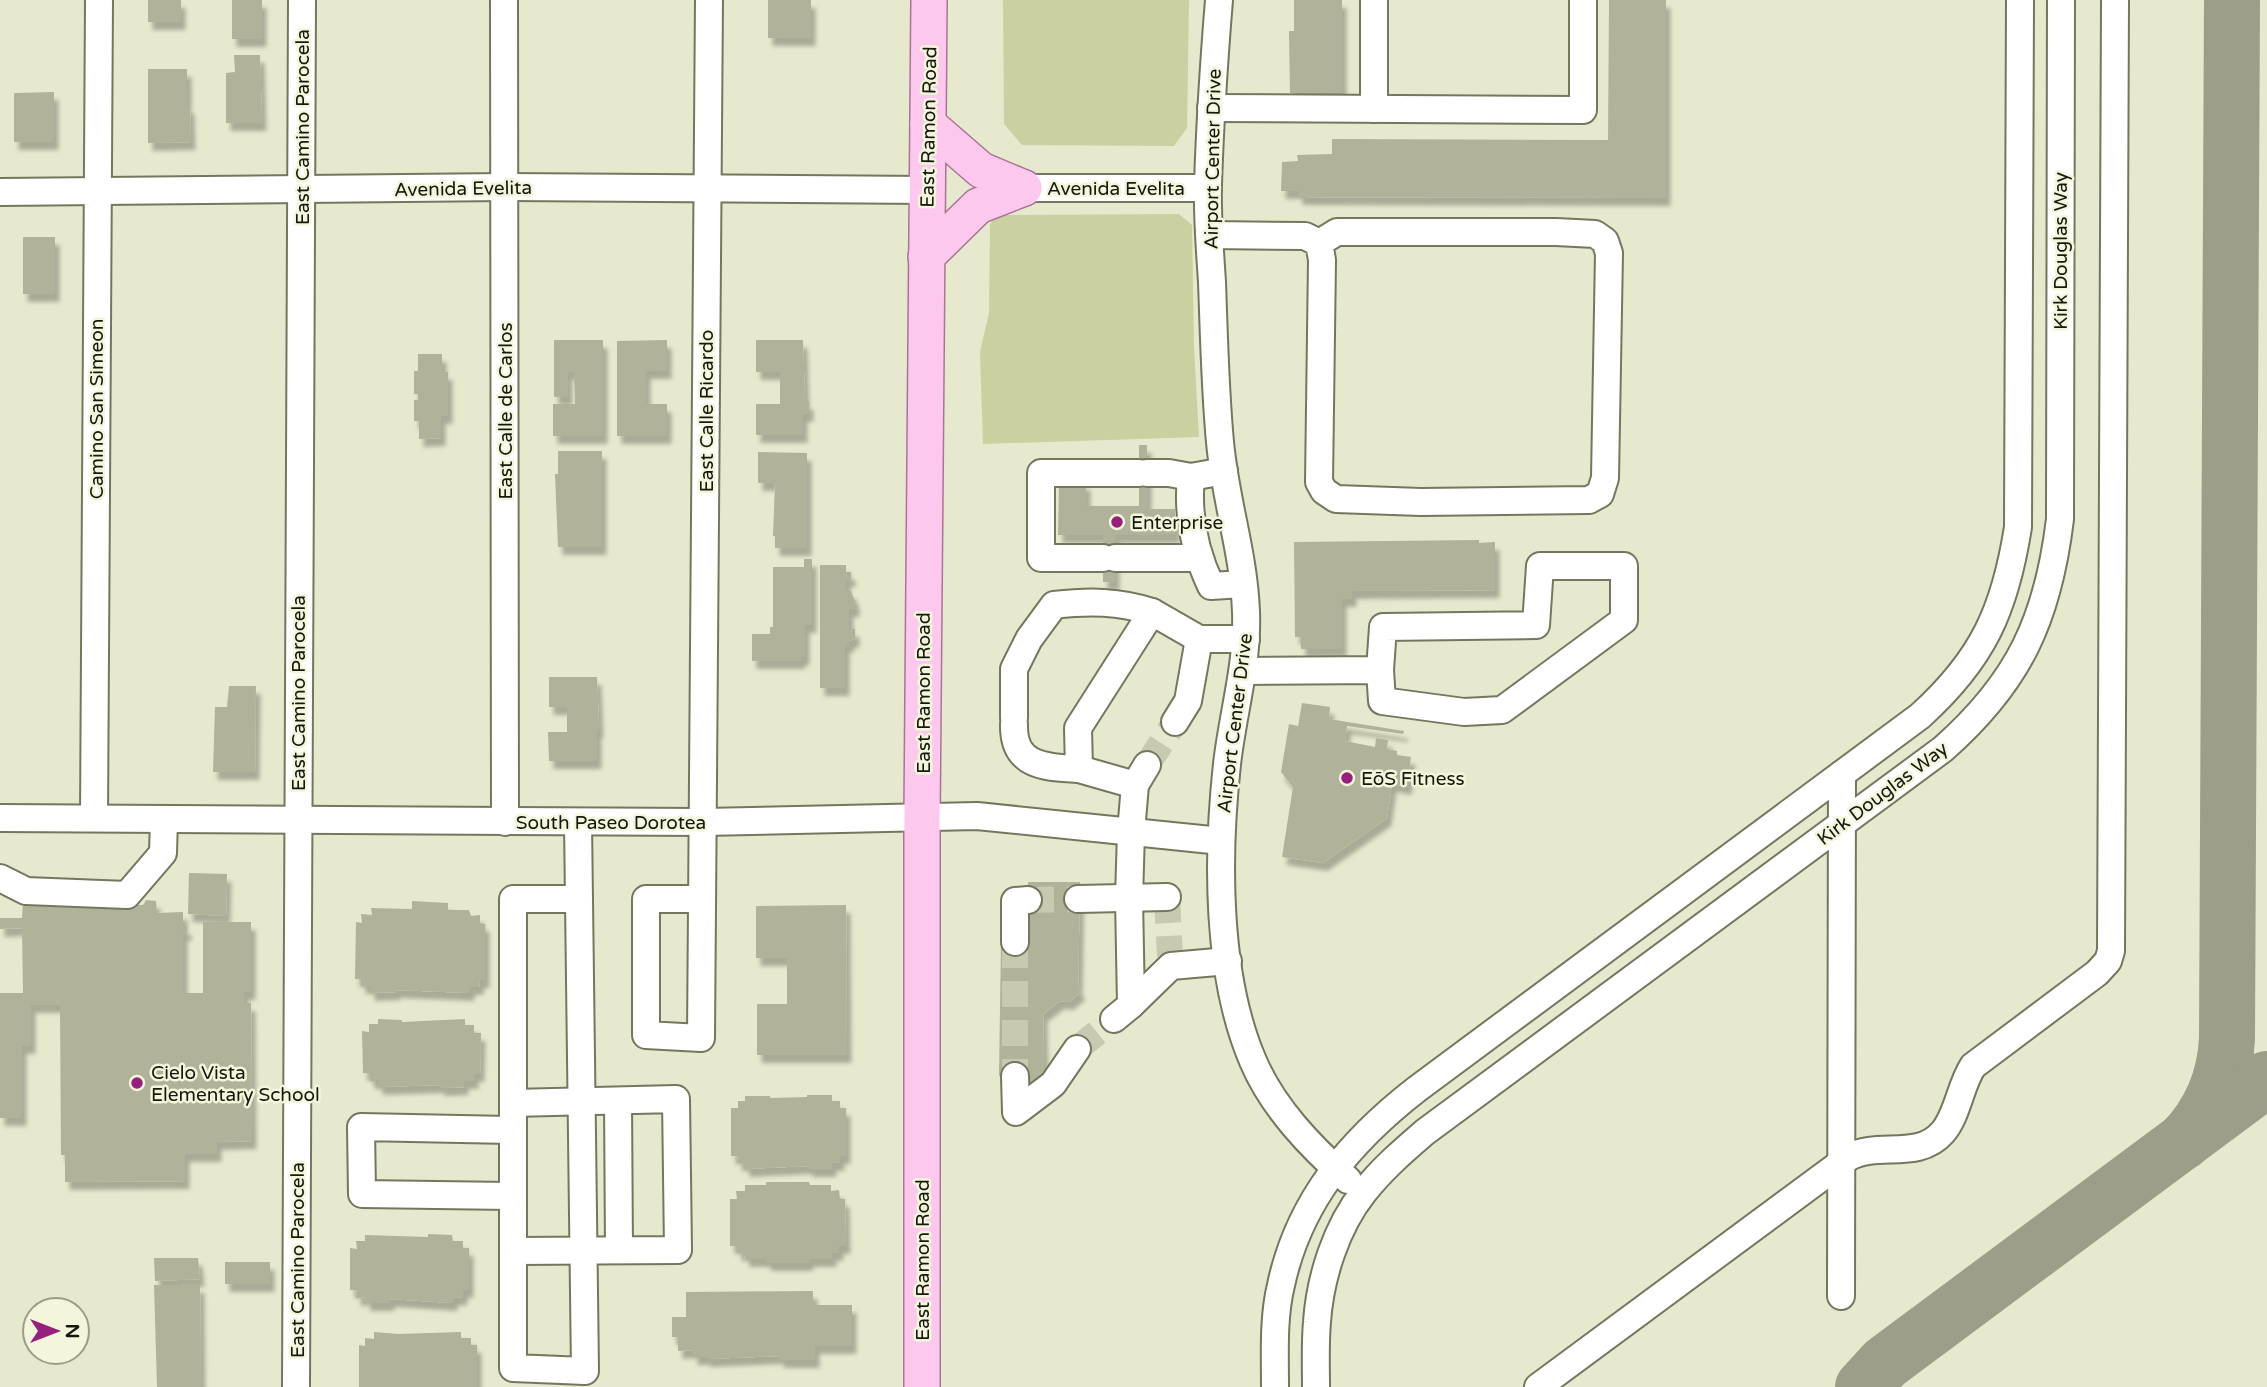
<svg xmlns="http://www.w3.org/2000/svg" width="2267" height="1387" font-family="'Varela Round',sans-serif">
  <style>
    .green { fill: #cbd0a0 }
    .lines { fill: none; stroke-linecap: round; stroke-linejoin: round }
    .taxiway { stroke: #9c9e8a; stroke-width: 56 }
    .building { fill: #b0b399; filter: url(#shadow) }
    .minor-tunnel { stroke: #c7cab1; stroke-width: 26; stroke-dasharray: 26 13; stroke-linecap: butt }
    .minor-casing { stroke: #74775e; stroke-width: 30 }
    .major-casing { stroke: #ab7398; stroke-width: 38 }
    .minor { stroke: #fff; stroke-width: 26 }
    .major { stroke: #fdc8ee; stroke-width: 35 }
    .poi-dot { fill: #95207e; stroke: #f3f6db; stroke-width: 2.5 }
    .labels { text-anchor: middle; stroke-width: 5; stroke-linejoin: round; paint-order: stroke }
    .street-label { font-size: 19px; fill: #16170e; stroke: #f3f6db }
    .poi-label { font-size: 19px; fill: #16170e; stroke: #f3f6db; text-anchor: start }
  </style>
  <defs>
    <filter id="shadow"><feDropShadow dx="4.5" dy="8" stdDeviation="2" flood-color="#0004"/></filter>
  </defs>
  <rect width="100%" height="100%" fill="#e6e9ce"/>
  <g class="green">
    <path d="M1003,0H1189L1187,128L1174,146L1022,145L1004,124Z"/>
    <path d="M1179,214L1192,225L1194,347L1199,437L983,444L980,352L989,313L990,224L996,215Z"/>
  </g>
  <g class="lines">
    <g class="taxiway">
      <path d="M2183,1142C2211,1113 2225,1079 2227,1039L2232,0"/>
      <path d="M1863,1387L1885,1363L2267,1079"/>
    </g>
  </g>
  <g class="building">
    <rect x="148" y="0" width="33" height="22"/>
    <rect x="232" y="0" width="30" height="39"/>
    <rect x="768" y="0" width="43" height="38"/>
    <path d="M1294,0H1342V93H1290L1289,31H1294Z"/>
    <path d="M1609,0H1666V198L1298,197V191H1281L1282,162L1298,161L1297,155L1332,154V139L1608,140Z"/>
    <path d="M234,55H260L262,123H226V73L235,72Z"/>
    <path d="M148,69H187V106H190L191,142L148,143Z"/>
    <path d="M54,92V142H14V93Z"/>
    <rect x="23" y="237" width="32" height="57"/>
    <path d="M554,340H603V436H553V404H575L574,372H568V397H554Z"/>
    <path d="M667,340V371H646V404H667V436H617V341Z"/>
    <path d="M756,340H803L805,402H809V414H803V435H756V404H780V372H756Z"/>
    <path d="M418,354H442V372H448V416H441V438L419,439V421H414V400H418V394H414V371H418Z"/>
    <path d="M1139,445H1147V509H1175V535H1115V582H1103V535H1058L1059,482H1086V506H1139Z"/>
    <path d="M558,451H602V547H558L555,474H558Z"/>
    <path d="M758,452L807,453V548H775V536H773L775,483H758Z"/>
    <path d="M1479,540V543L1495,542V590L1352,591V599H1342V649H1301V637H1295L1294,542Z"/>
    <path d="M804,559H812V625H805V657H801V661H752V634H770V627H773V567H804Z"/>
    <path d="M820,565H846V572H851V579H846V591H851L855,601V609H849V629H855V639L849,641V645H845V688H820Z"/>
    <path d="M549,677H597L599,730H597V761H549L548,732H567V707H549Z"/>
    <path d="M229,686H256L255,772H213L215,707H227Z"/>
    <path d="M1302,703L1330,707L1329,719L1404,731L1403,734L1347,726L1345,741L1375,747L1376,738L1388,740L1387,749L1397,751V755L1411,757L1407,787L1392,784L1387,818L1323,863L1282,857L1293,787L1281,772L1289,724L1298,726Z"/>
    <path d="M189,873L227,874L226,916L188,914Z"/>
    <path d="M1028,882H1080L1078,988L1081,992L1069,1002L1060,1001L1043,1014L1044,1076H1039V1081L1030,1086L1027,1085L1025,1075L999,1076L1001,942L1025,941L1030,939Z"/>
    <path d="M146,900L156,901L157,913L183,912V927H187V933H183V993H203V922H251V992H244V1003H251L252,1141L217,1142V1154H185V1181L65,1182V1155H61L60,1005H31V1046H22V1118H0V993H23L22,928L0,929V918H22L23,902L143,905Z"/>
    <path d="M412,901L448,903V910H469L471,916L480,915V923L485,924V980H480L479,987H470V993L396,990V992L370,993V986H361V979H355L356,922L362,923L361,914L372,915L371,908L412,909Z"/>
    <path d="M846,905L847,1055H757V1004H787V958H756V906Z"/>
    <path d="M378,1019L402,1020V1022L465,1019V1025H474V1033H481L480,1074H474V1081H464V1087L440,1088V1085L378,1087V1081H370L369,1073H363L362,1031L369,1032V1024H378Z"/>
    <path d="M807,1095H832V1101H840V1108H846V1156H840V1163H832V1169H808V1166L745,1169V1163H737L738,1156H731V1108H738V1101H745V1096H770V1098L807,1097Z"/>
    <path d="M766,1182H809L810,1185H831V1191L839,1190L840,1199H845L846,1246H839V1253H832V1259H809V1263H766V1259H745L744,1253H737V1246H730V1199H737L736,1191H745V1185H766Z"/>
    <path d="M428,1234L452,1235L453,1241H463V1248H469V1290H463V1297L453,1298V1303L390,1299V1303H365L366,1297L356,1298L357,1290H350V1248L357,1249L356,1241H365V1235L428,1237Z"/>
    <path d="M154,1258H198L200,1279L155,1281Z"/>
    <rect x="225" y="1262" width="45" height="22"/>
    <path d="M154,1285H200L201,1387H157Z"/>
    <path d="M813,1291V1305H852V1346H815V1360H779V1356L706,1359V1357H693V1350L678,1351V1337H672V1317H686V1292Z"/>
    <path d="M374,1332L398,1334L461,1332V1338H471V1345H477V1387H359V1345L365,1346V1338L374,1339Z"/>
  </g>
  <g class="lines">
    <g class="minor-tunnel">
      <path d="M1147,765L1175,722"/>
      <path d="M1167,897L1170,956"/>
      <path d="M1028,900L1078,899"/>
      <path d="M1015,942V1076"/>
      <path d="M1077,1049L1114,1019"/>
    </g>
    <defs>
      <g id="minor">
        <path d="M504,0L505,822"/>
        <path d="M1219,0C1214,61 1210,123 1208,184C1207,217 1210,250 1212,282C1214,336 1215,389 1220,442C1225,499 1244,554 1246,612C1248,664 1233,712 1227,764C1217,856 1216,975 1253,1061C1273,1108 1311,1147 1348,1180"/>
        <path d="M1374,0V109"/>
        <path d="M1211,108L1583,110V0"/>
        <path d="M1024,188H1208"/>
        <path d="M0,192L505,187L927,190"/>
        <path d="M1210,235L1305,236L1319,243L1322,260L1319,482L1324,491L1336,499L1421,502L1589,500L1600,494L1605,478L1609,253L1605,241L1595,234L1556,232H1337L1319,243"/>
        <path d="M1224,471L1191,477C1187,515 1195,552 1211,586L1243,584"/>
        <path d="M1147,473H1169L1191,477"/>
        <path d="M1103,558H1041V473H1139"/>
        <path d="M1115,558H1197"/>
        <path d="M1152,612L1199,639"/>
        <path d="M1244,671L1380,670L1382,701L1464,712L1502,710L1624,620V566H1540L1536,625L1383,627L1380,670"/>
        <path d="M1014,718V669L1029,639L1054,605C1089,601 1119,601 1152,612L1078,728L1079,769C1045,767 1013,767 1014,724"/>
        <path d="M1175,722L1188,701L1199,639H1246"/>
        <path d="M1079,769L1135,785"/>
        <path d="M0,818L704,822L977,816L1221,841"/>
        <path d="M94,818L99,0"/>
        <path d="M578,822C581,1005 583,1188 585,1371L513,1368V899H579"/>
        <path d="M0,878L26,891L127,895L163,853L164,819"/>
        <path d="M702,899H646V1035L701,1038L709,0"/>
        <path d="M1078,899L1167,897"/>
        <path d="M1015,942V901L1028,900"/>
        <path d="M1131,1005L1171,966L1228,961"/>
        <path d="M1114,1019L1131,1005L1129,898L1131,832L1135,785L1147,765"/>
        <path d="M1015,1076L1016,1112L1053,1084L1077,1049"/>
        <path d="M618,1101L619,1250"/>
        <path d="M513,1103L676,1099L678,1250L513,1251"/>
        <path d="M513,1130L361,1127L362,1194L513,1196"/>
        <path d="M1841,1296L1842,774"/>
        <path d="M296,1387L302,0"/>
        <path d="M1275,1387C1275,1353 1273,1318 1281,1285C1299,1201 1350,1141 1417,1089L1920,716C1983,659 2005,610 2018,527L2020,0"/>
        <path d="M1316,1387C1316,1366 1315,1344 1317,1322C1320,1278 1336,1227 1364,1192C1382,1169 1403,1151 1425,1132L1943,749C2019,682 2048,619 2060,519L2061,0"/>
        <path d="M1538,1387L1849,1157C1879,1141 1918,1161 1943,1132C1958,1114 1960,1086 1973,1066L2097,973L2108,961L2111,951L2115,0"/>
      </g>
      <g id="major">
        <path d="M928,124L981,170L1024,188"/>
        <path d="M926,257L978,206L1024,188"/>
        <path d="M922,1387V818L929,0"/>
      </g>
    </defs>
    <use href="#minor" class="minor-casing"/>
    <use href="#major" class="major-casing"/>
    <use href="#minor" class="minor"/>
    <use href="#major" class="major"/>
  </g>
  <g class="poi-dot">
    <circle cx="1117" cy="522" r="7"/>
    <circle cx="1347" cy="778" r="7"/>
    <circle cx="137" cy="1083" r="7"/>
  </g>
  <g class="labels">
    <g class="street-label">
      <text transform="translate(302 127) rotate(-90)" y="7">East Camino Parocela</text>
      <text transform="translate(928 127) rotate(-89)" y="7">East Ramon Road</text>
      <text transform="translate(1212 159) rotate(-89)" y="7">Airport Center Drive</text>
      <text transform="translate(463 188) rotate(-1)" y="7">Avenida Evelita</text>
      <text x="1116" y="195">Avenida Evelita</text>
      <text transform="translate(2060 251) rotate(-90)" y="7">Kirk Douglas Way</text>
      <text transform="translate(96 409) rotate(-90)" y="7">Camino San Simeon</text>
      <text transform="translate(505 411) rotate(-90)" y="7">East Calle de Carlos</text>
      <text transform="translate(706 411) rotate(-90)" y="7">East Calle Ricardo</text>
      <text transform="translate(298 693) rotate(-90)" y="7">East Camino Parocela</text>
      <text transform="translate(923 693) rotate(-90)" y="7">East Ramon Road</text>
      <text transform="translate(1234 723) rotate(-83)" y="7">Airport Center Drive</text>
      <text transform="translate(1882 793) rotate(-37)" y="7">Kirk Douglas Way</text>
      <text x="611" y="829">South Paseo Dorotea</text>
      <text transform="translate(297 1260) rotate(-90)" y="7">East Camino Parocela</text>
      <text transform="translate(922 1260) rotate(-90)" y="7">East Ramon Road</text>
    </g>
    <g class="poi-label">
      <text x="1131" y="529">Enterprise</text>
      <text x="1361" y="785">EōS Fitness</text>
      <text x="151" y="1079">Cielo Vista<tspan x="151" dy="22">Elementary School</tspan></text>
    </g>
  </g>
  <g transform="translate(56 1331) rotate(90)"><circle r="33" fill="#f3f6db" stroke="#9b9d89" stroke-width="2"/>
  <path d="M0-5L12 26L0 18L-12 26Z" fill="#95207e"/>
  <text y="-10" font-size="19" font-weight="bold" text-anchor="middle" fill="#16170e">N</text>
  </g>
</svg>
